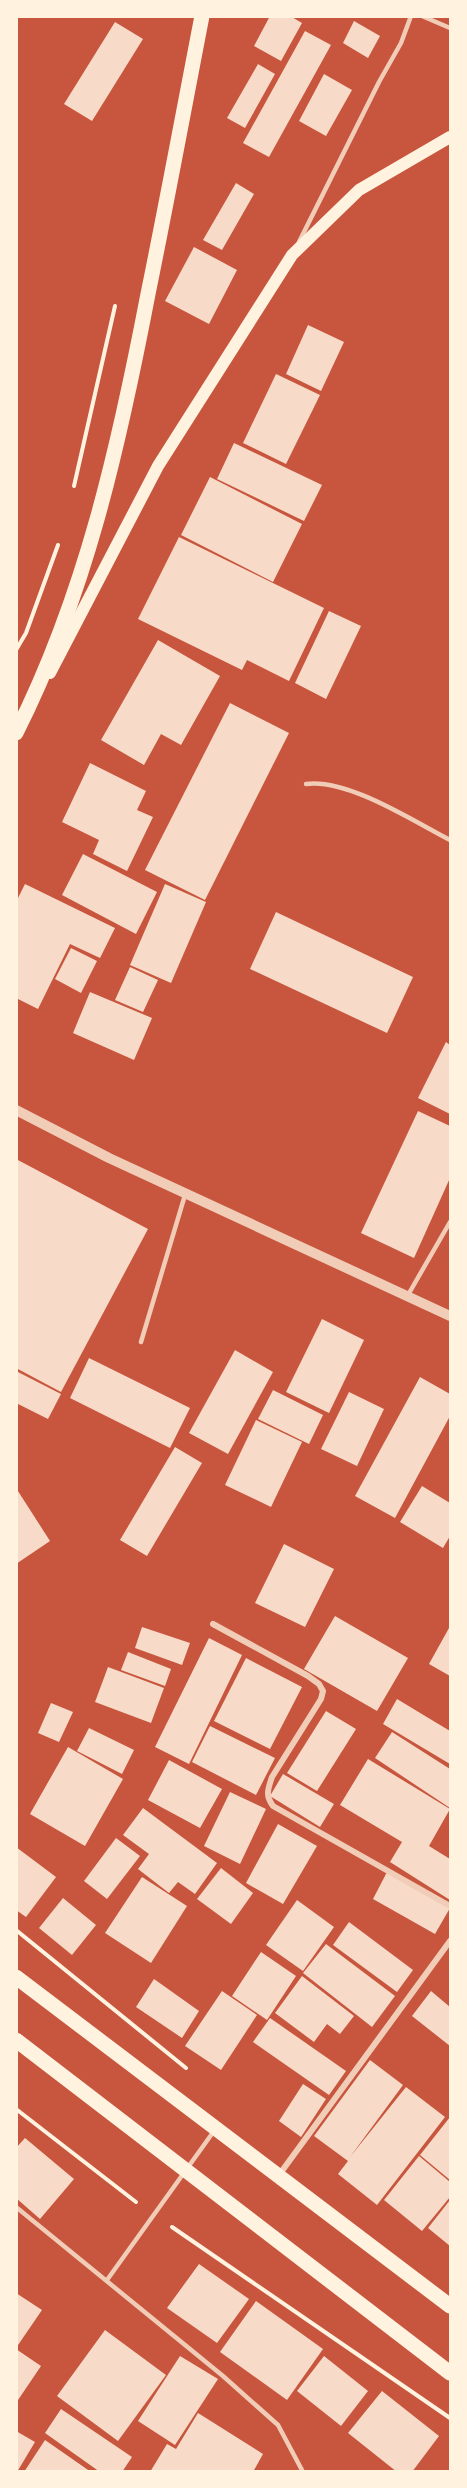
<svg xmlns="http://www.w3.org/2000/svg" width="467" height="2488" font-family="Lato,sans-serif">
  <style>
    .building { fill: #f7dbc8 }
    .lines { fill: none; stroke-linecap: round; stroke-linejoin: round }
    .path { stroke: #fff3e0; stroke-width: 4 }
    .service { stroke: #f1ccb7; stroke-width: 4.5 }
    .minor { stroke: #f1ccb7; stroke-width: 6 }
    .tertiary { stroke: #f1ccb7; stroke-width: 10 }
    .secondary { stroke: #fff3e0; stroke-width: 12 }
    .primary { stroke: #fff3e0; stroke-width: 15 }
  </style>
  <rect width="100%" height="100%" fill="#c8553d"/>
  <g class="building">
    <path d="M270,16H290L302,23L281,61L254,46Z"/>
    <path d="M354,21L380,36L368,58L343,43Z"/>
    <path d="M115,22L143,39L92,121L64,104Z"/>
    <path d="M305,31L331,45L269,157L243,143Z"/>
    <path d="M258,64L275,74L245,128L227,118Z"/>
    <path d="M324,74L352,90L326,136L299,121Z"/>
    <path d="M236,183L254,194L222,250L203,240Z"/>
    <path d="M194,247L237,270L209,324L165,301Z"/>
    <path d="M308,325L344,342L321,391L286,374Z"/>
    <path d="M276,374L320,395L286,464L243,443Z"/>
    <path d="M234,443L322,485L304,521L217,479Z"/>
    <path d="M210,477L302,524L273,582L181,535Z"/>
    <path d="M179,537L324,608L289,681L247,660L242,670L138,619Z"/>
    <path d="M329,611L361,626L326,699L295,683Z"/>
    <path d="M158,640L220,676L181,745L161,734L144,765L101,740Z"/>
    <path d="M230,703L289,733L205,900L145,870Z"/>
    <path d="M90,763L146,791L137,810L153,817L127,871L93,854L99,840L62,822Z"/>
    <path d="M83,854L157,892L136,934L62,895Z"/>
    <path d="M25,884L115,928L100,958L70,944L38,1009L16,998V902Z"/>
    <path d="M165,884L206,902L171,983L130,965Z"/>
    <path d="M276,912L413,977L387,1033L250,969Z"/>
    <path d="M71,948L97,961L81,993L55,979Z"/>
    <path d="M130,967L158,980L143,1012L115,1000Z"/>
    <path d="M90,992L152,1018L134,1060L73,1033Z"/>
    <path d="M446,1042L450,1045V1114L418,1098Z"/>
    <path d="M418,1111L450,1126V1178L414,1258L361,1233Z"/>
    <path d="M16,1159L148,1229L61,1392L16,1368Z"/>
    <path d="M322,1319L364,1340L329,1413L286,1392Z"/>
    <path d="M235,1350L273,1372L228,1454L189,1433Z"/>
    <path d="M89,1358L190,1408L170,1448L70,1398Z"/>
    <path d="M16,1371L61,1394L48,1419L16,1403Z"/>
    <path d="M420,1377L450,1394V1416L395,1518L355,1496Z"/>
    <path d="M273,1390L323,1415L309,1444L258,1419Z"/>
    <path d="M349,1392L384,1409L357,1466L321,1449Z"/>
    <path d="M256,1420L302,1442L271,1507L225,1485Z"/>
    <path d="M175,1447L202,1463L147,1556L120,1540Z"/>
    <path d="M422,1486L450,1503V1536L443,1548L400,1522Z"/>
    <path d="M16,1488L50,1541L16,1564Z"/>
    <path d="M284,1544L334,1569L305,1627L255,1603Z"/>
    <path d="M335,1616L408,1658L377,1711L304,1669Z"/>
    <path d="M142,1627L190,1643L182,1665L135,1648Z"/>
    <path d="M449,1628L450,1629V1676L429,1664Z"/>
    <path d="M209,1638L242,1655L189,1764L155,1747Z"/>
    <path d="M128,1652L171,1669L165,1686L121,1670Z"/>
    <path d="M246,1658L302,1687L270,1749L214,1721Z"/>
    <path d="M108,1667L164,1688L151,1723L95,1702Z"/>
    <path d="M397,1699L450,1731V1764L383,1724Z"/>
    <path d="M51,1703L73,1712L59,1742L38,1733Z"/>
    <path d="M326,1711L356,1729L317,1791L287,1773Z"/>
    <path d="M210,1726L275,1758L256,1795L192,1762Z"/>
    <path d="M89,1728L134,1750L122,1774L77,1751Z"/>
    <path d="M392,1732L450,1769V1808L375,1758Z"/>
    <path d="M68,1747L123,1779L85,1846L30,1814Z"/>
    <path d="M368,1759L450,1809L429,1846L450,1859V1900L390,1862L402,1842L340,1805Z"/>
    <path d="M169,1760L222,1789L200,1828L148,1800Z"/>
    <path d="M283,1774L334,1804L320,1827L270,1796Z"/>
    <path d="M230,1792L266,1809L240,1864L204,1846Z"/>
    <path d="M143,1808L217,1863L195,1894L178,1882L169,1893L138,1869L149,1854L123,1835Z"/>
    <path d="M278,1824L317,1846L283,1904L246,1883Z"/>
    <path d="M116,1838L140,1856L107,1899L84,1881Z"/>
    <path d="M16,1847L56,1877L26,1917L16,1910Z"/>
    <path d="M221,1868L253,1893L231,1924L197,1899Z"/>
    <path d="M387,1872L450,1908L435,1934L373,1899Z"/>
    <path d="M142,1877L187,1906L151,1963L105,1933Z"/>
    <path d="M63,1898L96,1925L72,1955L39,1928Z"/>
    <path d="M297,1900L334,1927L303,1971L266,1945Z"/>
    <path d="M349,1922L413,1970L397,1992L333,1945Z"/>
    <path d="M326,1944L395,1996L372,2027L303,1973Z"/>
    <path d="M261,1952L296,1976L267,2020L232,1996Z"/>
    <path d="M302,1976L354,2016L340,2034L327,2024L314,2042L275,2013Z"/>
    <path d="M154,1979L199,2011L182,2038L136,2007Z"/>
    <path d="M222,1991L257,2015L221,2070L185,2046Z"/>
    <path d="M431,1991L450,2007V2046L412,2016Z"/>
    <path d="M270,2018L346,2071L329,2095L253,2042Z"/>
    <path d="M370,2060L403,2085L350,2157L406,2087L445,2117L377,2205L338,2174L348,2161L314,2136Z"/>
    <path d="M303,2084L326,2099L301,2137L279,2121Z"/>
    <path d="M450,2117V2180L420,2155Z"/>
    <path d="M25,2138L74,2179L40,2219L16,2198V2148Z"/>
    <path d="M419,2156L450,2182V2197L422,2231L384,2200Z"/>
    <path d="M450,2200V2246L428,2228Z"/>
    <path d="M199,2264L249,2299L217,2343L167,2308Z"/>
    <path d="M16,2293L42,2310L16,2348Z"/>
    <path d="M256,2301L323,2349L287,2400L220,2352Z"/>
    <path d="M105,2330L166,2375L118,2441L57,2396Z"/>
    <path d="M16,2349L41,2366L16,2403Z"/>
    <path d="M180,2356L218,2379L175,2445L138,2421Z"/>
    <path d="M324,2356L368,2391L341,2426L297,2391Z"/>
    <path d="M382,2391L439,2436L412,2472H397L348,2433Z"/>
    <path d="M61,2409L132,2457L122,2472H100L45,2433Z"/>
    <path d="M198,2413L263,2454L253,2472H150L167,2444L176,2449Z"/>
    <path d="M16,2431L35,2442L17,2472H16Z"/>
    <path d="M45,2440L91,2472H24Z"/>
  </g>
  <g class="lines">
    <g class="path">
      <path d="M74,486L115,306"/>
      <path d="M16,650L26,633L58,545"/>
      <path d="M16,1930L186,2068"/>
      <path d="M16,2109L136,2202"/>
      <path d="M172,2227L450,2418"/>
    </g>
    <g class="service">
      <path d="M422,16L450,28"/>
      <path d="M299,242L379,82L401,43L411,16"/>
      <path d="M306,784C347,778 413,821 450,840"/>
      <path d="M408,1295L450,1222"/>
      <path d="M141,1342L185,1195"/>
      <path d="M16,2207L223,2376L278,2425L303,2472"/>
      <path d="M107,2280L214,2131"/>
    </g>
    <g class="minor">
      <path d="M213,1624L308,1676L319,1684L323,1691L321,1699L272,1777C268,1789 265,1795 273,1806L450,1906"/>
      <path d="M279,2175L450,1941"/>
    </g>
    <path class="tertiary" d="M16,1110L109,1158L450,1316"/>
    <path class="secondary" d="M50,673L158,466L292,255L359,190L450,137"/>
    <g class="primary">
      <path d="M16,733C86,594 119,445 148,294C167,201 184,109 202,16"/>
      <path d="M16,1977L450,2306"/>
      <path d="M16,2040L450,2373"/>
    </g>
  </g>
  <rect width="467" height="2488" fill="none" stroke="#fff3e0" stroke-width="36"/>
</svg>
